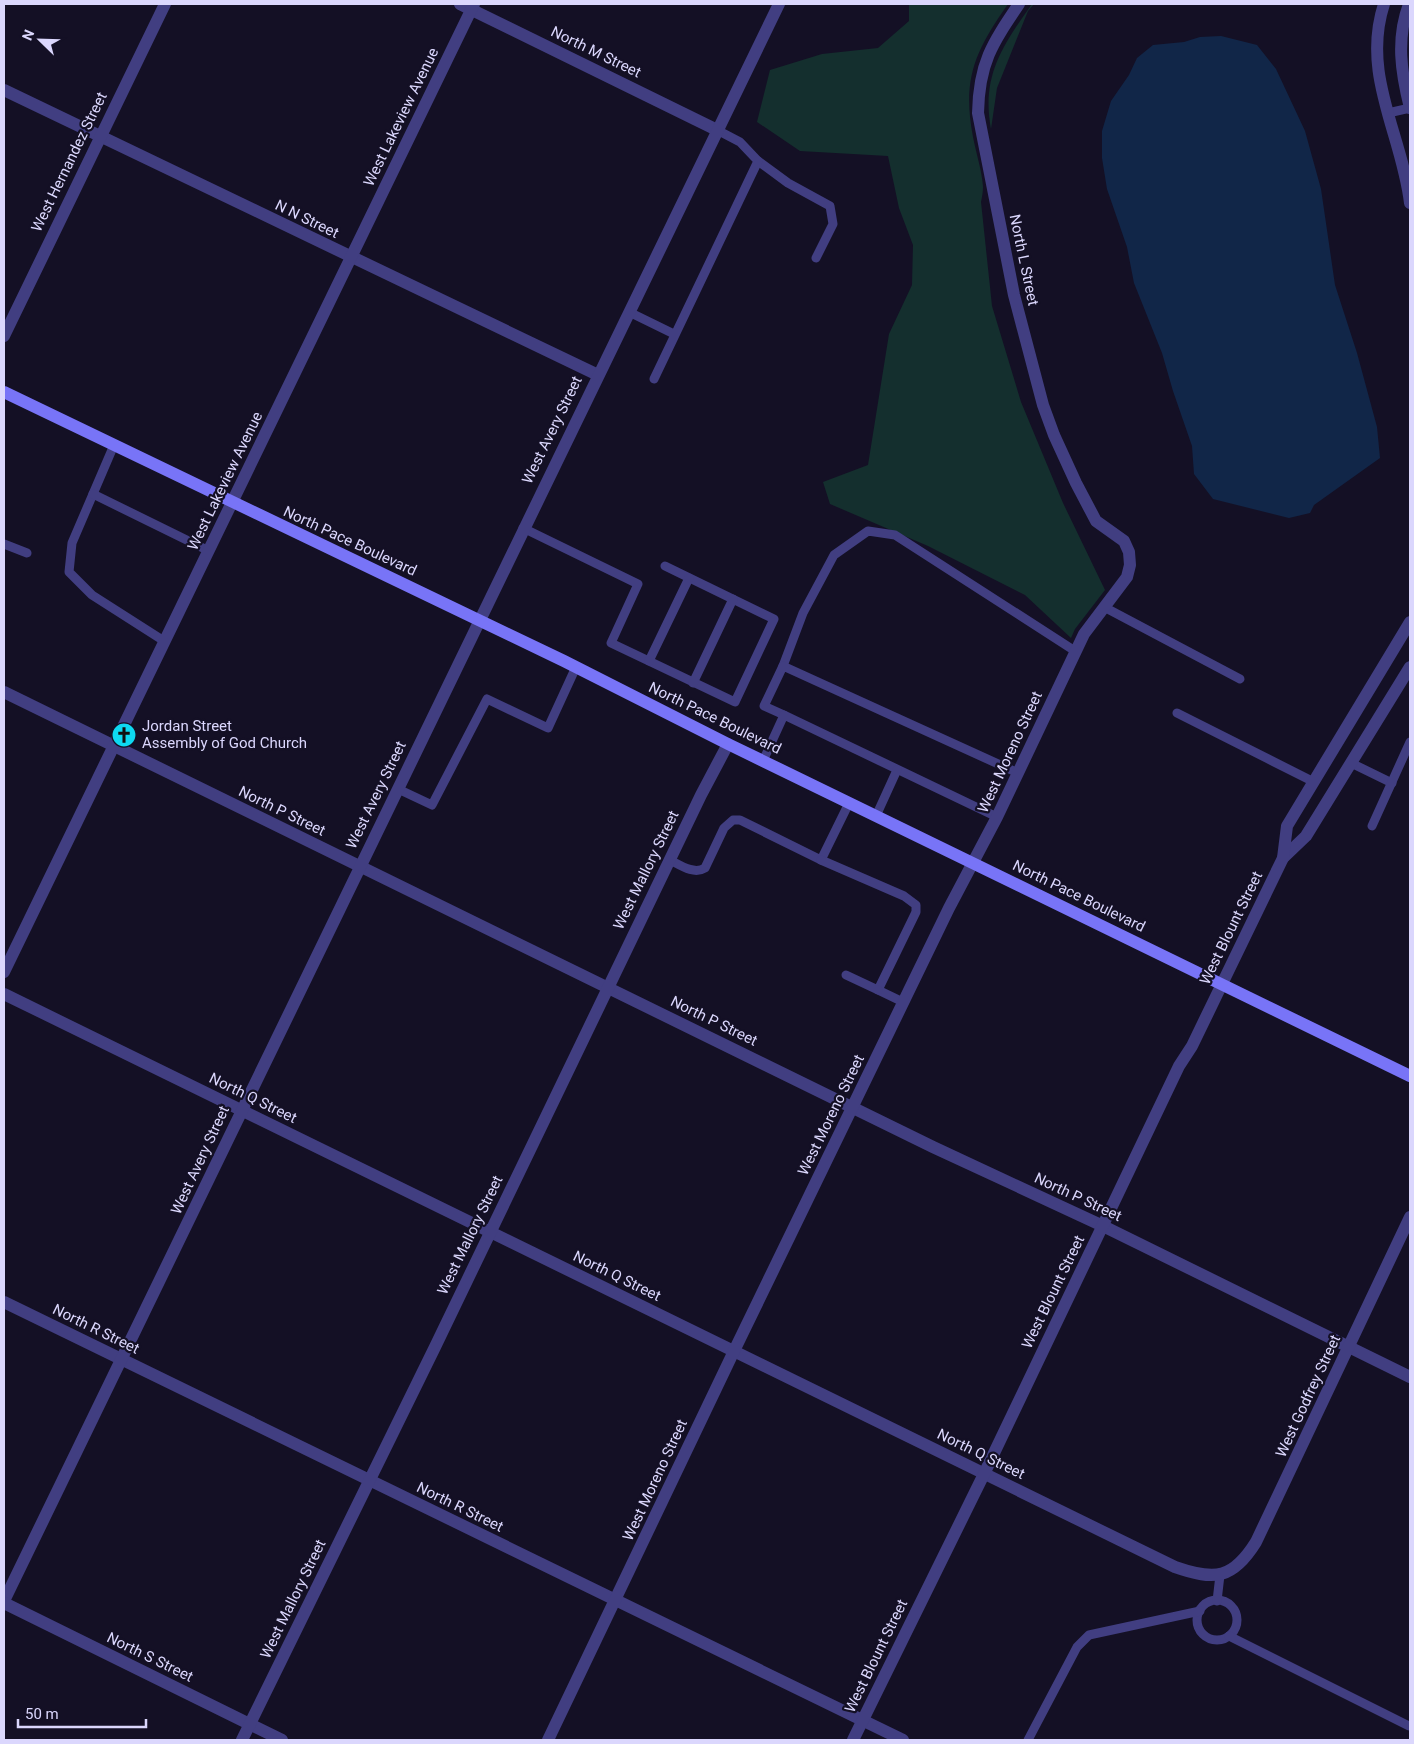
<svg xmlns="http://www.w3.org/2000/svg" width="1414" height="1744" font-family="Roboto,sans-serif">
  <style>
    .green { fill: #142f2e }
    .water { fill: #112648 }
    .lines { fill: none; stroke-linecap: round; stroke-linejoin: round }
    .service { stroke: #413e81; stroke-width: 9 }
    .minor { stroke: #413e81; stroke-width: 12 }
    .tertiary { stroke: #413e81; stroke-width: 12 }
    .secondary { stroke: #7874f7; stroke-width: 12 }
    .labels { text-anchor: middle; stroke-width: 4.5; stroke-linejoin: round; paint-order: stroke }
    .street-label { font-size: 15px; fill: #dbd7fd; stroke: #141025 }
    .poi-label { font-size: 15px; fill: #dbd7fd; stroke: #141025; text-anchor: start }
  </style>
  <rect width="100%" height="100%" fill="#141025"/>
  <g class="green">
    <path d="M909,4H1008C975,51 962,79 973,137C976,153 982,171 983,187C983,192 982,197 981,202L992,306L1021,402L1063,503L1105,590L1075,629L1071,638L1025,595L928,546L830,504L823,482L868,465L889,334L912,285L913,245L899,208L888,156L800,151L757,122L770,70L822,54L878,48L909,21Z"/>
    <path d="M1032,4H1034L1028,11L997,88L991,129C981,76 1003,45 1032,4Z"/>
  </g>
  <path class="water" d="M1221,36L1257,45L1276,69L1305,131L1321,189L1335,285L1357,353L1377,427L1380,458L1314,505L1310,513L1289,518L1213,499L1194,474L1192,446L1173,391L1162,353L1134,283L1127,247L1107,189L1102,158V131L1111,101L1129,75L1137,58L1153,45L1184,42L1200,37Z"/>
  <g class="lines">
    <g class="service">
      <path d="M1388,113L1410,108"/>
      <path d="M758,161L788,183L830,206L833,224L816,258"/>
      <path d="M629,312L674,334"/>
      <path d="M654,379L758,161L740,142L717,130"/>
      <path d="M114,445L72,543L69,572L92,595L164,641"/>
      <path d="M93,494L209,551"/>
      <path d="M523,528L638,584L611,643L735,702L774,619L665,566"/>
      <path d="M4,544L27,553"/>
      <path d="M1104,607L1240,679"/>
      <path d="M649,661L689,578"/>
      <path d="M783,666L803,613L834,555L868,531L895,535L1075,651"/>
      <path d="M693,683L733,599"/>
      <path d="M1177,713L1314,782"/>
      <path d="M784,715L764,706L783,666L1018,773"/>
      <path d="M763,761L784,715L997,817"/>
      <path d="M1351,763L1392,783"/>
      <path d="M398,789L432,805L487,699L548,728L576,667"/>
      <path d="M876,816L897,770"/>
      <path d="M1372,826L1410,742"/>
      <path d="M670,860C680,865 694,875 705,868L724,828L733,820H740L821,860L849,803"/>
      <path d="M821,860L904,896L916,905V912L878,990L903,1002"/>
      <path d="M846,975L878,990"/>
      <circle cx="1217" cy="1620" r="20"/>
      <path d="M1217,1601L1220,1575"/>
      <path d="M1229,1636L1409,1726"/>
      <path d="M1028,1740L1077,1647L1089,1635L1200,1611"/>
    </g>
    <g class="minor">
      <path d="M460,4L717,130"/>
      <path d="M4,90L598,375"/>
      <path d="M4,336L165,4"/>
      <path d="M4,692L933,1147L1103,1226L1410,1377"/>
      <path d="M4,972L474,4"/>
      <path d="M4,994L1175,1567C1215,1581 1233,1579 1256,1542L1410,1217"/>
      <path d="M4,1302L903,1740"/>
      <path d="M4,1601L779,4"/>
      <path d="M4,1603L282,1740"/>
      <path d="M242,1740L435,1347L701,795L728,744"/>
      <path d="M548,1740L734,1351L949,908L997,817L1084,634L1127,577L1130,565L1129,552L1124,541L1096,521L1076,483L1054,435L1043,405L1014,295L978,113C979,63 992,44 1019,4"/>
      <path d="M853,1740L984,1474L1179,1066L1192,1046L1222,984"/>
    </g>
    <g class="tertiary">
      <path d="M1384,4C1361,75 1402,134 1410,203"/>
      <path d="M1409,4C1396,39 1401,72 1410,108"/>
      <path d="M1283,858L1306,836L1410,667"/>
      <path d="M1222,984L1283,858L1287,826L1410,622"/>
    </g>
    <path class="secondary" d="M4,392L564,661L728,744L1410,1076"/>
  </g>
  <defs>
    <symbol id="church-disc" viewBox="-11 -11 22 22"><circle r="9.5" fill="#0ed9f1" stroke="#141025"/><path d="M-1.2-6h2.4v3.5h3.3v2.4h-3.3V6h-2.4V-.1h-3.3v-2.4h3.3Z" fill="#111"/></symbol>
  </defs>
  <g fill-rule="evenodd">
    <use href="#church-disc" x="110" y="721" width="28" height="28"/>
  </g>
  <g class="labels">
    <g class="street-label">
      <text transform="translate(596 52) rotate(26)" y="5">North M Street</text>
      <text transform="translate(401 117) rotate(-64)" y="5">West Lakeview Avenue</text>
      <text transform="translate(69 162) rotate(-64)" y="5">West Hernandez Street</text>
      <text transform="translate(307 219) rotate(26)" y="5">N N Street</text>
      <text transform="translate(1024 260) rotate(78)" y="5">North L Street</text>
      <text transform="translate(552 430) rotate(-64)" y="5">West Avery Street</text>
      <text transform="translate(225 481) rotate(-64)" y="5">West Lakeview Avenue</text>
      <text transform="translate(350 541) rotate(25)" y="5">North Pace Boulevard</text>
      <text transform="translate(715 718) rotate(26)" y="5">North Pace Boulevard</text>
      <text transform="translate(1010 752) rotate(-65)" y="5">West Moreno Street</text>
      <text transform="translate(376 795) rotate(-64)" y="5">West Avery Street</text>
      <text transform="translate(282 811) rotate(26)" y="5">North P Street</text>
      <text transform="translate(646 870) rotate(-64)" y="5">West Mallory Street</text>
      <text transform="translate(1079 896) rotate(26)" y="5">North Pace Boulevard</text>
      <text transform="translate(1231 928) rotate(-64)" y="5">West Blount Street</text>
      <text transform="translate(714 1021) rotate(26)" y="5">North P Street</text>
      <text transform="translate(253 1098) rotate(26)" y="5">North Q Street</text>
      <text transform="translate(831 1115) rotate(-64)" y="5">West Moreno Street</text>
      <text transform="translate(200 1160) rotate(-65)" y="5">West Avery Street</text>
      <text transform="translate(1078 1197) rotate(25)" y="5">North P Street</text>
      <text transform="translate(470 1235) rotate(-64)" y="5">West Mallory Street</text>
      <text transform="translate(617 1276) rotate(26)" y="5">North Q Street</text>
      <text transform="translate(1053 1292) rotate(-64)" y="5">West Blount Street</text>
      <text transform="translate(96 1329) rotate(26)" y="5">North R Street</text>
      <text transform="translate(1308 1396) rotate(-65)" y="5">West Godfrey Street</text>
      <text transform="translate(981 1454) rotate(26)" y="5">North Q Street</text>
      <text transform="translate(655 1480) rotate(-65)" y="5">West Moreno Street</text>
      <text transform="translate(460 1507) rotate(26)" y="5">North R Street</text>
      <text transform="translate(293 1599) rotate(-64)" y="5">West Mallory Street</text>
      <text transform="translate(876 1656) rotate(-64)" y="5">West Blount Street</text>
      <text transform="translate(150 1657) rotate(26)" y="5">North S Street</text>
    </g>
    <g class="poi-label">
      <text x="142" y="731">Jordan Street<tspan x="142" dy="17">Assembly of God Church</tspan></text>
    </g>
  </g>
  <rect width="1414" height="1744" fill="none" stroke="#dbd7fd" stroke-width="10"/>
  <g transform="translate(40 40) rotate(293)" stroke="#141025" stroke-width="4" paint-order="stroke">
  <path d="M0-4L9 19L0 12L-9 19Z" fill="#dbd7fd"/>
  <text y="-8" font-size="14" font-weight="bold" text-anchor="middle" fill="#dbd7fd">N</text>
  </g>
  <path d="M18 1719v8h128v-8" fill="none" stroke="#dbd7fd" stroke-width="2.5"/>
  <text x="25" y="1719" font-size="15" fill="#dbd7fd" stroke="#141025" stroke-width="4" paint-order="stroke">50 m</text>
</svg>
